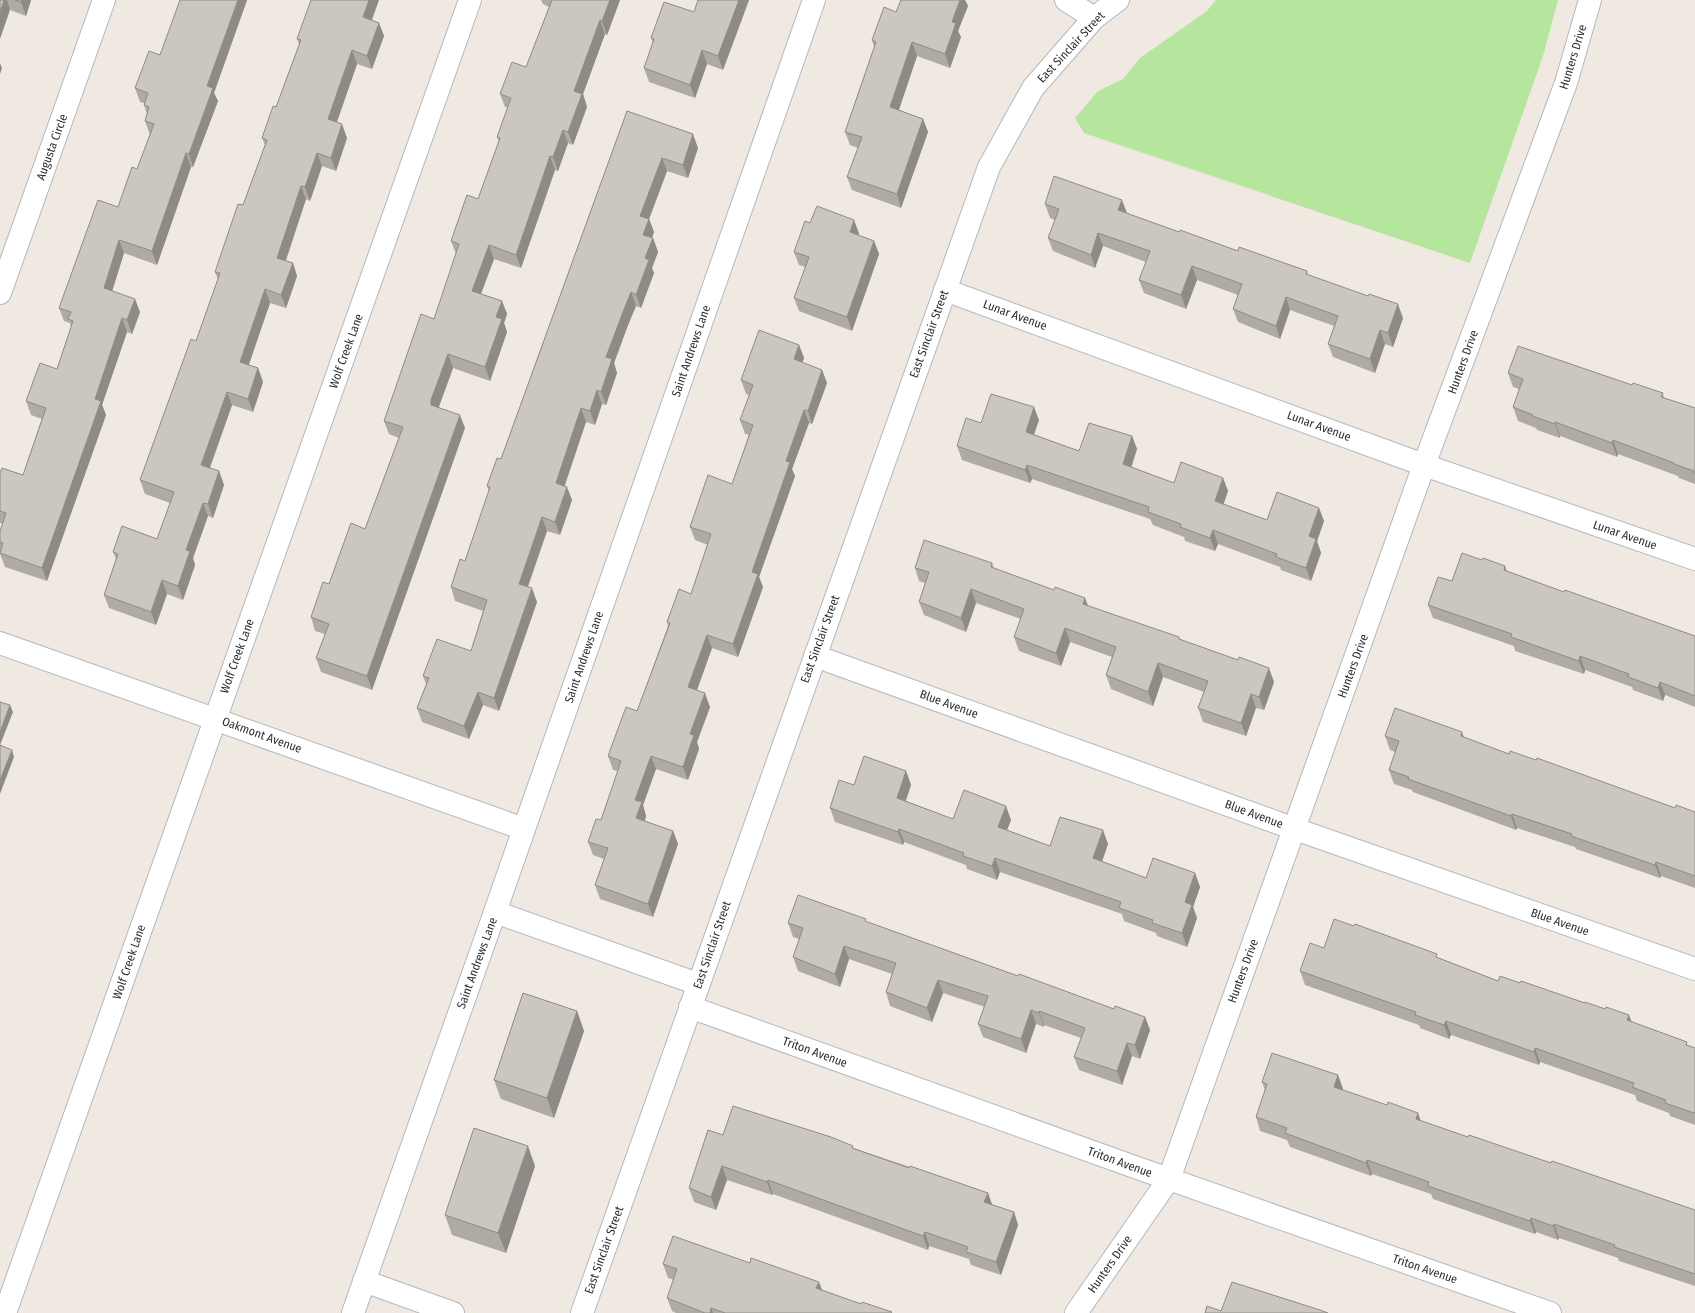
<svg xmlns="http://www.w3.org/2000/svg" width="1695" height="1313" font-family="'Fira Sans Condensed',sans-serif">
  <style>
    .green { fill: #b6e59e }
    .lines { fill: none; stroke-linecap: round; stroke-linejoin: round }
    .minor-casing { stroke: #b4b7c1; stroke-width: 24 }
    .minor { stroke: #fff; stroke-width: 22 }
    .wall { fill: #afaba4 }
    .shaded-wall { fill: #8e8b86 }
    .building { fill: #cbc7bf; stroke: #8e8b86 }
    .labels { text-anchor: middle; stroke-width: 3; stroke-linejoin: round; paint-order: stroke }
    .street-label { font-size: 12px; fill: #2e2e2e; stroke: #fff }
  </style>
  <rect width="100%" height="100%" fill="#efe9e1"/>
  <path class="green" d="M1216,0H1558L1543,56L1470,263L1084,133L1075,118L1098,91L1123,79L1140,58L1207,11Z"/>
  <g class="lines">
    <defs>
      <g id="minor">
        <path d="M1066,0L1094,18"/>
        <path d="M945,290L1424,465L1695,559"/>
        <path d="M0,293L104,0"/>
        <path d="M0,643L524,829"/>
        <path d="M815,656L1295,829L1695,969"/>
        <path d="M495,912L698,984"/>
        <path d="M690,1007L1129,1165L1550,1313"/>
        <path d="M364,1281L453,1313"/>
        <path d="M5,1313L470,0"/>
        <path d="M353,1313L495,912L814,0"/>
        <path d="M582,1313L989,167L1033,88L1094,18L1118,0"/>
        <path d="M1076,1313L1169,1179L1424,465L1566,83L1590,0"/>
      </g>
    </defs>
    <use href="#minor" class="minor-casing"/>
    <use href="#minor" class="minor"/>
  </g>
  <g class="wall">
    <path d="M0,0H31L26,16L10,10Z"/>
    <path d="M179,0H247L214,93L218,101L193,167H191L157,265L124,253L112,291L140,312L132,334L127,332L102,405L106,415L47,581L5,567L0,554V531L3,524L0,523V473L23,475L42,419L31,415L26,401L57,369L71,327L70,323L64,321L59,308L118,207L137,169L150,135L145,121L147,114L144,105V103L140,102L135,88L160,55L180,2Z"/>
    <path d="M541,0H620L607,35L605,34L583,94L587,107L573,145L568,143L558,171L555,170L521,268L494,259L481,294L502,301L507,314L504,323L507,332L490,381L453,368L439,407L465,428L372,690L321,672L316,658L325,634L315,631L311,617L329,584L365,529L399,438L389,434L384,421L434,319L456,254L451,241L478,199L499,142L497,137L508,108L505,107L500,94L526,67L549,7L543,4Z"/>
    <path d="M698,0H749L723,70L707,64L695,98L649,82L644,68L653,43L651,38L694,12Z"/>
    <path d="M901,0H965L968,6L958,31L961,37L950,68L917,56L899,110L923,119L928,132L901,208L852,190L847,177L858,148L850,145L845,132L874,47L872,40L896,12Z"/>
    <path d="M372,20L379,23L384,36L372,69L357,64L337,122L347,138L336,171L322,166L310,201L306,199L286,261L293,263L297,276L286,308L270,303L248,365L258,368L263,382L253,412L232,405L210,468L219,471L224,485L213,518L208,516L193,558L195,565L183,600L167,594L156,625L109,608L104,595L116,559L113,552L157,539L170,503L145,494L140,480L196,341L218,280L215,272L243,205L265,145L262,138L276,107L299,44L297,39Z"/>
    <path d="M627,111L698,148L688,178L667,171L649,219L654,232L652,238H653L658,252L652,268L654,273L641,308L636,306L628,325L614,363L617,373L606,405L602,404L595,425L586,422L564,486L572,500L560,535L547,531L528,587L537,602L499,711L483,705L469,739L422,722L417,708L426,684L423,676L471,651L483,611L455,601L451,587L465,561L489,491L487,486L501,459Z"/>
    <path d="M1045,204L1127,213L1179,232L1238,251L1307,271L1308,275L1403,318L1393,347L1385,344L1375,373L1333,357L1328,344L1334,326L1290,310L1280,339L1238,322L1233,309L1238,295L1197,280L1186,309L1144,293L1139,280L1146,262L1103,246L1095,268L1053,251L1048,238L1055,220L1050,218Z"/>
    <path d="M810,223L859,233L858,235L874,241L879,254L852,331L799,311L794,298L805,267L799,265L794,252Z"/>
    <path d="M799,345L804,358L802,363L822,370L827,383L812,424L809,423L792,469L795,476L759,577L763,587L738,657L712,648L697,690L710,707L697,742L699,749L688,780L656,769L643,805L646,816L645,821L673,831L678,844L653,917L600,899L595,885L604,859L593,855L588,842L601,820L618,771L613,770L608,756L637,711L668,626L667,622L691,594L708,545L695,540L690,527L732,484L749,435L745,434L740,420L749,395L746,394L741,380Z"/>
    <path d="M1508,373L1632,385L1663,393L1664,398L1695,408V484L1679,478L1678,476L1618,454L1617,457L1560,436V438L1537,430L1536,428L1518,421L1513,407L1519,389L1513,387Z"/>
    <path d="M1039,420L1034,435L1079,451L1132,436L1137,449L1131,467L1174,483L1223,478L1228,491L1223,505L1267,520L1319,508L1324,521L1317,541L1321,553L1311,581L1281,570L1280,567L1218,544L1215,551L1185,541L1184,537L1153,525L1150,519L1032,479L1030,483L962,460L957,446L981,423Z"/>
    <path d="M992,563L994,568L1087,606L1180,639L1274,682L1264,710L1256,708L1246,736L1203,722L1198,708L1204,692L1163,677L1153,706L1111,689L1106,675L1112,657L1070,642L1061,666L1019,651L1014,637L1021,619L976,603L966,632L924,615L919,602L925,583L919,581L915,568Z"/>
    <path d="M1507,571L1564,592L1695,636V707L1665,695L1663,701L1633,690L1632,687L1585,670L1584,674L1515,651L1514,646L1433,618L1428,605L1452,581Z"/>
    <path d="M1385,736L1464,738L1509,754L1675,808L1695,812V888L1661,876L1660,878L1576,849L1575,847L1517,828L1516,830L1413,792L1412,790L1394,784L1389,770L1395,752L1390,750Z"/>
    <path d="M906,771L911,785L906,801L953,819L1011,820L1007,830L1050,846L1108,844L1102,862L1146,878L1195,873L1200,887L1193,907L1197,918L1187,947L1157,936L1156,933L1124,921L1122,914L1000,872L997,880L967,869L966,865L904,842L903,845L835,822L830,808L854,785Z"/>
    <path d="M867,922L1018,976L1114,1009L1145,1017L1150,1030L1140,1059L1132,1056L1122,1085L1079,1070L1074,1057L1081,1038L1044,1025V1027L1036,1024L1026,1053L983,1037L978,1024L985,1007L943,993L932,1022L890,1006L886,992L892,974L849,959L840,987L798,971L793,957L799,939L793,937L788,923Z"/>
    <path d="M1324,948L1438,958L1498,981L1520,983L1585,1003L1629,1015L1631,1022L1695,1048V1125L1670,1116L1669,1113L1637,1101L1635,1095L1540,1062L1539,1065L1451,1035L1449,1039L1420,1028L1419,1025L1305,985L1300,971Z"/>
    <path d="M577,1011L584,1031L554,1118L501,1099L494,1080Z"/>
    <path d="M1338,1075L1343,1090L1420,1121L1468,1137L1695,1210V1286L1619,1261L1618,1258L1559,1238L1558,1240L1536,1232L1535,1234L1433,1199L1431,1194L1372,1174L1371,1176L1290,1147L1287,1140L1260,1131L1256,1117L1265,1090L1262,1082Z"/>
    <path d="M723,1135L853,1146V1148L988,1193L992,1205L1014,1212L1018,1225L1001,1275L971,1265L969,1259L929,1246L928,1250L773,1194L772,1195L727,1180L716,1210L694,1202L689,1188Z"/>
    <path d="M535,1166L506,1253L452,1235L445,1215Z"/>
    <path d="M663,1264L822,1290L861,1304L892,1313H676L672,1311L667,1298L674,1280L668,1278Z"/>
  </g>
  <g class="shaded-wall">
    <path d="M4,0H7L10,10L0,39V12Z"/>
    <path d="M22,0H31L26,16L21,2Z"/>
    <path d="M238,0H247L214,93L218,101L193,167L189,154L207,86Z"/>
    <path d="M369,0H379L368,31L363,17Z"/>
    <path d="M610,0H620L607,35L602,21Z"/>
    <path d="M739,0H749L723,70L718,56Z"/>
    <path d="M960,0H965L968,6L958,31L961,37L950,68L945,54L952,22Z"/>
    <path d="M600,20L605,34L583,94L587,107L573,145L568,132L574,91Z"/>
    <path d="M379,23L384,36L372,69L367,56Z"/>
    <path d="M912,42L917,56L895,121L890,107Z"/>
    <path d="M352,50L357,64L333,133L328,119Z"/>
    <path d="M702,50L707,64L695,98L690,85Z"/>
    <path d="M0,63L2,68L0,74Z"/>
    <path d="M923,119L928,132L901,208L897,194Z"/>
    <path d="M342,124L347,138L336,171L331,158Z"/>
    <path d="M563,130L568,143L558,171L553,157Z"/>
    <path d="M693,134L698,148L688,178L683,165Z"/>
    <path d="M186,153L191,167L157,265L152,251Z"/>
    <path d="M317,153L322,166L310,201L305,187Z"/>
    <path d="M550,156L555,170L521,268L516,255Z"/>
    <path d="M662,158L667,171L649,219L654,232L648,248L643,235L640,216Z"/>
    <path d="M301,186L306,199L282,271L277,258Z"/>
    <path d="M1122,200L1127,213L1118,210Z"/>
    <path d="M854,220L859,233L855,246L850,232Z"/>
    <path d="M1098,233L1103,246L1095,268L1091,255Z"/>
    <path d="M653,238L658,252L652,268L654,273L641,308L636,295L645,258Z"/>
    <path d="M119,240L124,253L109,301L104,288Z"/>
    <path d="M874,241L879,254L852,331L847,317Z"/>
    <path d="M489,245L494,259L477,304L472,291Z"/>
    <path d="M293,263L297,276L286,308L281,295Z"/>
    <path d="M1192,266L1197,280L1186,309L1181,295Z"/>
    <path d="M265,289L270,303L245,376L240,362Z"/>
    <path d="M631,292L636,306L628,325L614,363L617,373L606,405L601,392L606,357L623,312Z"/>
    <path d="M1286,297L1290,310L1280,339L1276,326Z"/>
    <path d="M135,299L140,312L132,334L127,320Z"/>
    <path d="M502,301L507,314L504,323L507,332L490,381L485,367L496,317Z"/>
    <path d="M1398,304L1403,318L1393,347L1388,333Z"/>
    <path d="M122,318L127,332L102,405L106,415L47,581L42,568L95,399Z"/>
    <path d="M1380,330L1385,344L1375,373L1370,359Z"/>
    <path d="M799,345L804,358L798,373L794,359Z"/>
    <path d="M448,354L453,368L436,414L431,405V400Z"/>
    <path d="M258,368L263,382L253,412L248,399Z"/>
    <path d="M822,370L827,383L812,424L808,411Z"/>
    <path d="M597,390L602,404L595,425L590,411Z"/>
    <path d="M227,392L232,405L206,478L201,465Z"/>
    <path d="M1034,407L1039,420L1030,445L1026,432Z"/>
    <path d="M581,408L586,422L561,497L556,483Z"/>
    <path d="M804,410L809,423L792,469L795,476L759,577L763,587L738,657L733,644L752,572L786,461Z"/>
    <path d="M460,415L465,428L372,690L367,676Z"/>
    <path d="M1555,422L1560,436V438L1555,424Z"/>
    <path d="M1132,436L1137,449L1128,478L1123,464Z"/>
    <path d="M1613,440L1618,454L1617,457L1612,443Z"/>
    <path d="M1027,465L1032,479L1030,483L1025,470Z"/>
    <path d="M219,471L224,485L213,518L208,504Z"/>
    <path d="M1223,478L1228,491L1220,515L1215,501Z"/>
    <path d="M567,487L572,500L560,535L555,522Z"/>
    <path d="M203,503L208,516L193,558L195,565L183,600L178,586L186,550Z"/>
    <path d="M1319,508L1324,521L1317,541L1321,553L1311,581L1306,568L1309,536Z"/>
    <path d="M542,517L547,531L524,597L519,584Z"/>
    <path d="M1213,530L1218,544L1215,551L1210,538Z"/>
    <path d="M1505,566L1510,580L1504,570Z"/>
    <path d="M162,580L167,594L156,625L151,612Z"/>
    <path d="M532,588L537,602L499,711L494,698Z"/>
    <path d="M971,589L976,603L966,632L961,618Z"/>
    <path d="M1085,598L1090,611L1083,604Z"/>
    <path d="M1065,628L1070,642L1061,666L1056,653Z"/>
    <path d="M707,635L712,648L693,701L688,687Z"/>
    <path d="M1580,656L1585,670L1584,674L1579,661Z"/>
    <path d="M1158,663L1163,677L1153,706L1148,692Z"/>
    <path d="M1269,668L1274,682L1264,710L1259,697Z"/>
    <path d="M1660,682L1665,695L1663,701L1658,688Z"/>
    <path d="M478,692L483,705L469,739L464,726Z"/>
    <path d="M705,693L710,707L697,742L699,749L688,780L683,767L690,734Z"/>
    <path d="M1251,694L1256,708L1246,736L1241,723Z"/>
    <path d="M10,705L13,712L0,745V732Z"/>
    <path d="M1462,732L1467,746L1461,736Z"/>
    <path d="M12,750L14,757L0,794V780Z"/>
    <path d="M651,756L656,769L643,805L646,816L641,831L636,818L635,800Z"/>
    <path d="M906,771L911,785L902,811L897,798Z"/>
    <path d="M1006,806L1011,820L1003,840L998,827Z"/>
    <path d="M1512,814L1517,828L1516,830L1511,816Z"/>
    <path d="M899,829L904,842L903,845L898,832Z"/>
    <path d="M1103,830L1108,844L1098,872L1093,858Z"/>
    <path d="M673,831L678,844L653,917L648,904Z"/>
    <path d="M995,858L1000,872L997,880L992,866Z"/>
    <path d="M1656,862L1661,876L1660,878L1655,865Z"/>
    <path d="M1195,873L1200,887L1193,907L1197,918L1187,947L1182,933L1185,902Z"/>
    <path d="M844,946L849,959L840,987L835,974Z"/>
    <path d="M938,980L943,993L932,1022L927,1008Z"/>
    <path d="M1031,1010L1036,1024L1026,1053L1021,1039Z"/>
    <path d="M577,1011L584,1031L554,1118L547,1098Z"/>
    <path d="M1039,1011L1044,1025V1027L1039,1013Z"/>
    <path d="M1629,1015L1634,1028L1627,1020Z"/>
    <path d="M1145,1017L1150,1030L1140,1059L1135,1045Z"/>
    <path d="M1446,1021L1451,1035L1449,1039L1444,1025Z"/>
    <path d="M1127,1043L1132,1056L1122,1085L1117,1071Z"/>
    <path d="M1535,1048L1540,1062L1539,1065L1534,1052Z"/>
    <path d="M1338,1075L1343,1089L1339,1100L1334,1087Z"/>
    <path d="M1418,1113L1423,1127L1416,1119Z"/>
    <path d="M528,1146L535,1166L506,1253L498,1233Z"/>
    <path d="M1367,1160L1372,1174L1371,1176L1366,1163Z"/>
    <path d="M722,1166L727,1180L716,1210L711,1197Z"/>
    <path d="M768,1180L773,1194L772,1195L767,1182Z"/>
    <path d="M988,1193L993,1207L984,1202Z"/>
    <path d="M1014,1212L1018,1225L1001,1275L996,1262Z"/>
    <path d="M1531,1218L1536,1232L1535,1234L1530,1221Z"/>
    <path d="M1554,1224L1559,1238L1558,1240L1553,1226Z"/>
    <path d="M925,1232L929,1246L928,1250L923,1236Z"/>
    <path d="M819,1282L824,1295L816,1288Z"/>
    <path d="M711,1308L713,1313H710Z"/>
  </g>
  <g class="building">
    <path d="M0,0H4L0,12Z"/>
    <path d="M15,0H22L21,2Z"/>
    <path d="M180,0H238L207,86L213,88L189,154L186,153L152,251L119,240L104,288L135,299L127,320L122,318L95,399L101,401L42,568L0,553L3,543L0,542V531L6,513L0,511V473L2,468L23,475L46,408L26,401L40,363L57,369L73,321L68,319L71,312L59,308L98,200L118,207L132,167L137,169L154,124L145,121L149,107L144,105L148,93L135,88L149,51L160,55Z"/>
    <path d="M311,0H369L363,17L379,23L367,56L352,50L328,119L342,124L331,158L317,153L305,187L301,186L277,258L293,263L281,295L265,289L240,362L258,368L248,399L227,392L201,465L219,471L208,504L203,503L186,550L190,551L178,586L162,580L151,612L104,595L118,554L113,552L122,526L157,539L174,492L140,480L191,339L196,341L220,273L215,272L238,204L243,205L267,140L262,138L273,106L276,107L301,40L297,39Z"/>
    <path d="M552,0H610L602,21L600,20L574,91L582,94L568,132L563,130L553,157L550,156L516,255L489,245L472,291L502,301L496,317L502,319L485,367L448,354L431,400V405L460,415L367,676L316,658L329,624L311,617L323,582L329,584L351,523L365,529L403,427L384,421L421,314L434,319L459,244L451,241L467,195L478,199L500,138L497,137L511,98L500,94L512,62L526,67Z"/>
    <path d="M698,0H739L718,56L702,50L690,85L644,68L654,39L651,38L664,2L694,12Z"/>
    <path d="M901,0H960L952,22L956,23L945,54L912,42L890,107L923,119L897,194L847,177L862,137L845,132L876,42L872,40L884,7L896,12Z"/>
    <path d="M627,111L693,134L683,165L662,158L640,216L649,219L643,235L653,238L645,258L649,260L636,295L631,292L623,312L606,357L612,359L601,392L597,390L590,411L581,408L556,483L567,487L555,522L542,517L519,584L532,588L494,698L478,692L464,726L417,708L429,678L423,676L437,639L471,651L487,600L451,587L460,559L465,561L490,487L487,486L497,458L501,459Z"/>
    <path d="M1054,176L1122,200L1118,210L1179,232L1180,230L1238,251L1239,247L1307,271L1306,274L1368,296L1369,294L1398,304L1388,333L1380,330L1370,359L1328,344L1338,316L1286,297L1276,326L1233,309L1242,284L1192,266L1181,295L1139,280L1150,251L1098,233L1091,255L1048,238L1059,209L1045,204Z"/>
    <path d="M817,206L854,220L850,232L874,241L847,317L794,298L809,257L794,252L805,221L810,223Z"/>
    <path d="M759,330L799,345L794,359L822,370L808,411L804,410L786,461L790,462L752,572L758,574L733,644L707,635L688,687L705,693L690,734L694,735L683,767L651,756L635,800L642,802L636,818L673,831L648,904L595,885L608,848L588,842L596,819L601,820L621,761L608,756L626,707L637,711L670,623L667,622L679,589L691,594L711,534L690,527L708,475L732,484L753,425L740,420L753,385L741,380Z"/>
    <path d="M1518,346L1632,385L1633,383L1663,393L1661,397L1695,408V474L1693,473L1694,471L1674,464V463L1613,440L1612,443L1555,422V424L1532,416L1533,415L1513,407L1523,379L1508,373Z"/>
    <path d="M991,394L1034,407L1026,432L1079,451L1089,423L1132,436L1123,464L1174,483L1181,462L1223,478L1215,501L1267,520L1277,492L1319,508L1309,536L1316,539L1306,568L1276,557L1277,554L1213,530L1210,538L1180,527L1181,524L1148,512L1149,507L1027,465L1025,470L957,446L966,418L981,423Z"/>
    <path d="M924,540L992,563L991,567L1054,590L1055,587L1085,598L1083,604L1179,637V639L1238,660L1239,657L1269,668L1259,697L1251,694L1241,723L1198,708L1208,681L1158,663L1148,692L1106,675L1116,647L1065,628L1056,653L1014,637L1024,609L971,589L961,618L919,602L929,572L915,568Z"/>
    <path d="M1462,553L1482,560L1483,558L1505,566L1504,570L1564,592L1565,590L1695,636V696L1660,682L1658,688L1628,677L1629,674L1580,656L1579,661L1511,637L1512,634L1428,605L1438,577L1452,581Z"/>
    <path d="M0,702L10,705L0,732Z"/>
    <path d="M1395,708L1462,732L1461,736L1509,754L1510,751L1536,760L1537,758L1675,808L1676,805L1695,812V876L1656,862L1655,865L1571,836L1572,834L1512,814L1511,816L1408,779L1409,777L1389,770L1399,741L1385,736Z"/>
    <path d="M0,745L12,750L0,780Z"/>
    <path d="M864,756L906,771L897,798L953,819L964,790L1006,806L998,827L1050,846L1060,817L1103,830L1093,858L1146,878L1153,858L1195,873L1185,902L1192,905L1182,933L1152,923L1153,920L1119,908L1121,902L995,858L992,866L963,856L964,853L899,829L898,832L830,808L839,780L854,785Z"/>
    <path d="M798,895L866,919L865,921L1018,976L1019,974L1114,1009L1115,1006L1145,1017L1135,1045L1127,1043L1117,1071L1074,1057L1085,1028L1039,1011V1013L1031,1010L1021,1039L978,1024L988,996L938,980L927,1008L886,992L896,963L844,946L835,974L793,957L803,928L788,923Z"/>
    <path d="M1334,919L1354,926L1355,924L1437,954L1436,957L1498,981L1500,976L1520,983L1521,981L1585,1003V1002L1605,1009L1606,1007L1629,1015L1627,1020L1687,1042L1686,1045L1695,1048V1112L1694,1113L1665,1103L1666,1100L1632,1087L1634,1083L1535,1048L1534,1052L1446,1021L1444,1025L1415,1015L1416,1012L1300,971L1310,943L1324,948Z"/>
    <path d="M523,993L577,1011L547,1098L494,1080Z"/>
    <path d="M1272,1053L1338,1075L1334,1087L1387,1105L1388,1102L1418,1113L1416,1119L1468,1137L1469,1135L1551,1163L1552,1161L1695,1210V1274L1614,1247L1615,1245L1554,1224L1553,1226L1531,1218L1530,1221L1428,1186L1429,1182L1367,1160L1366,1163L1285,1133L1287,1128L1256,1117L1267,1084L1262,1082Z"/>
    <path d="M733,1106L831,1137L853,1146L852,1148L909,1168L910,1166L988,1193L984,1202L1014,1212L996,1262L966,1252L968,1247L925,1232L923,1236L768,1180L767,1182L722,1166L711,1197L689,1188L708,1130L723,1135Z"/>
    <path d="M474,1128L528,1146L498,1233L445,1215Z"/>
    <path d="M673,1236L750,1263L751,1258L819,1282L816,1288L861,1304L862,1302L892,1312L891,1313H725L711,1308L710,1313H705L667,1298L677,1269L663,1264Z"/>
    <path d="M1232,1282L1320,1310L1328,1313H1205L1207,1306L1221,1311Z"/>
  </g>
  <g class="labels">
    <g class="street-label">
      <text transform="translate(1071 47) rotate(-47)" y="4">East Sinclair Street</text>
      <text transform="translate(1573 57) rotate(-73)" y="4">Hunters Drive</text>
      <text transform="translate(52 147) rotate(-70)" y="4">Augusta Circle</text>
      <text transform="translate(1015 315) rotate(20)" y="4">Lunar Avenue</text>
      <text transform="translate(929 334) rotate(-70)" y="4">East Sinclair Street</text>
      <text transform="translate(346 351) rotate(-70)" y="4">Wolf Creek Lane</text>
      <text transform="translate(691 351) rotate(-71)" y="4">Saint Andrews Lane</text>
      <text transform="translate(1463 362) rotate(-70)" y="4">Hunters Drive</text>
      <text transform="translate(1319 426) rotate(20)" y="4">Lunar Avenue</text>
      <text transform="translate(1625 535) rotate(19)" y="4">Lunar Avenue</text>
      <text transform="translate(820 639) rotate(-70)" y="4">East Sinclair Street</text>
      <text transform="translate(237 656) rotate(-70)" y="4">Wolf Creek Lane</text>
      <text transform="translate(584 657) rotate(-71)" y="4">Saint Andrews Lane</text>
      <text transform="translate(1353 666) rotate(-70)" y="4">Hunters Drive</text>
      <text transform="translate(949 704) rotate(20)" y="4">Blue Avenue</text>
      <text transform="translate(262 735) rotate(20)" y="4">Oakmont Avenue</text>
      <text transform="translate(1254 814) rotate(20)" y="4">Blue Avenue</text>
      <text transform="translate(1560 922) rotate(19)" y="4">Blue Avenue</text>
      <text transform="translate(712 945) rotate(-71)" y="4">East Sinclair Street</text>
      <text transform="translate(129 962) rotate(-71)" y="4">Wolf Creek Lane</text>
      <text transform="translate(477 963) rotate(-70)" y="4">Saint Andrews Lane</text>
      <text transform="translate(1243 971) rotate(-70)" y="4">Hunters Drive</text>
      <text transform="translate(815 1052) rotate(20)" y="4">Triton Avenue</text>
      <text transform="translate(1120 1162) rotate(20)" y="4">Triton Avenue</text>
      <text transform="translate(604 1250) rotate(-70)" y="4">East Sinclair Street</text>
      <text transform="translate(1110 1264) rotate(-55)" y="4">Hunters Drive</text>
      <text transform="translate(1425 1269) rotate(19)" y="4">Triton Avenue</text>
    </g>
  </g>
</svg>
